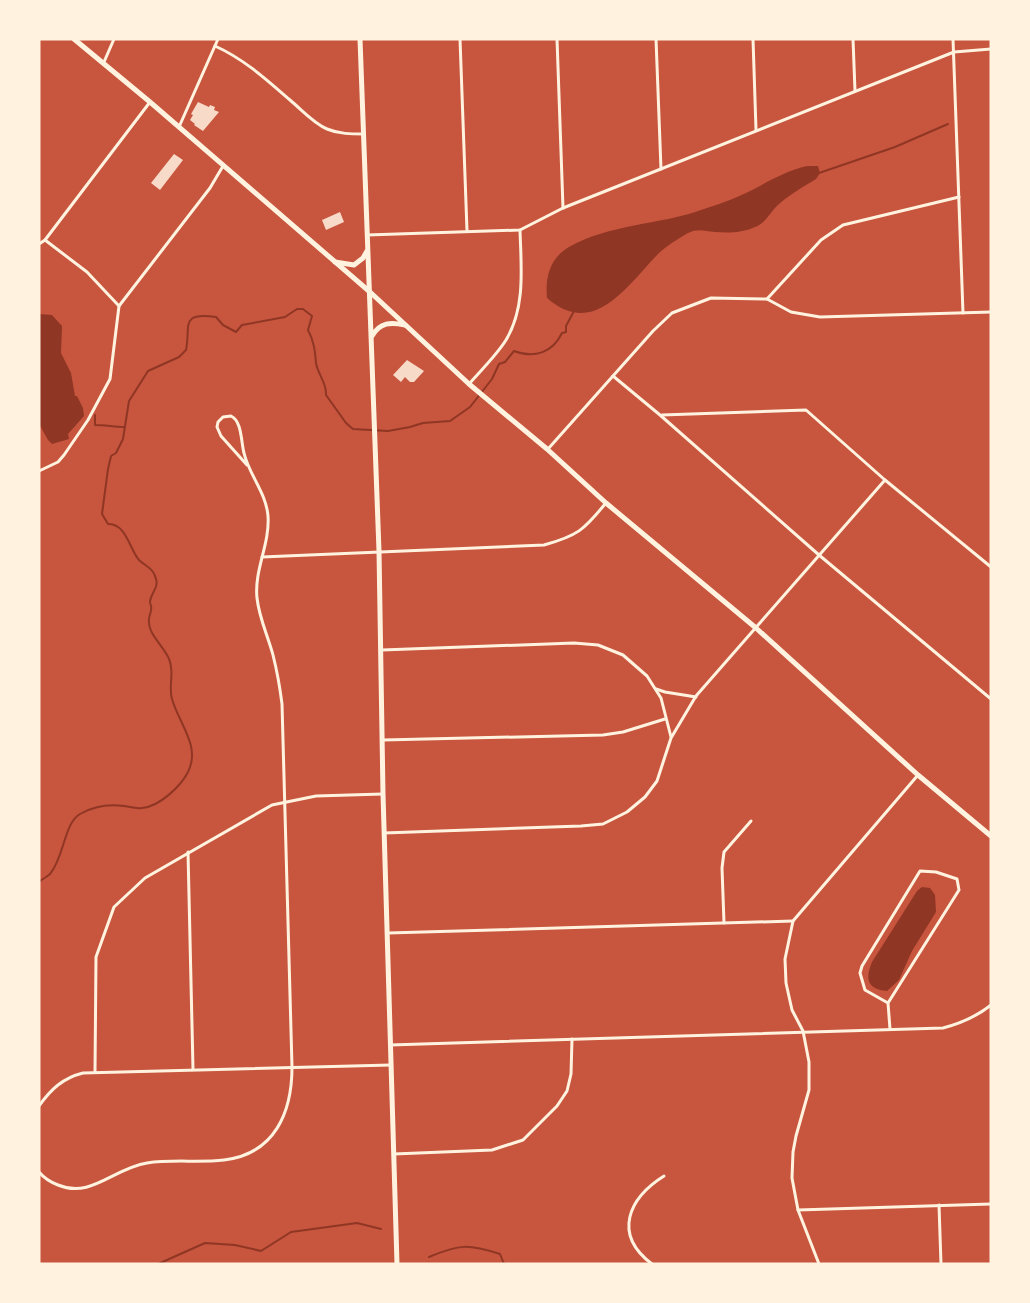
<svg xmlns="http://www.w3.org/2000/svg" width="1030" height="1303" font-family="'Asap Condensed',sans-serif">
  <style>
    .water { fill: #8f3625 }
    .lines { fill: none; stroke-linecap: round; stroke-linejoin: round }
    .stream { stroke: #8f3625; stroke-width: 2 }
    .building { fill: #f7dbc8 }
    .minor { stroke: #fff3e0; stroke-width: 3 }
    .primary { stroke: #fff3e0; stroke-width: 5 }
  </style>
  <rect width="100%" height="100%" fill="#c8553d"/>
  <g class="water">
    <path d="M807,166H818L820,173L816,179C803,187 789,195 778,205C770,212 766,223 755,227C742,233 728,233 715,232C704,231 698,228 688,233C678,239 666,246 658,254C627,286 594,339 547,298C545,277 550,258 569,247C609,224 659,225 701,210C717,205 734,199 748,192C768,182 785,171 807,166Z"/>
    <path d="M39,314L52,315L62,326L61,353L71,373L75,396H77L83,408L84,416L68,434L69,439L52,444L48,440L39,424Z"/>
    <path d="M922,887L930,888L935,895L936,912L912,951L899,980L887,991C867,989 865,979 872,962L917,891Z"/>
  </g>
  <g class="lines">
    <g class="stream">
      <path d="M819,173L895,147L948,124"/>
      <path d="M95,415V425C106,425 114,427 125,427"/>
      <path d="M39,882C42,879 47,877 50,874C64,858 64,823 80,814C94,806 109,804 124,806C130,807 137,809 142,808C159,807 181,786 188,772C201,746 179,724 172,699C168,686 175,673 169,659C164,646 147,634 149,619C149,616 151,613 151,610C152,605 150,606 150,601C152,591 160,587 155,576C152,567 145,566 139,560C130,550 126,523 108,524L102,514L108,469L111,456L116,453L123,439L129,401L148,371L179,357L186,350C191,326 179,312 216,317L223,325L236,332L242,325L285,317L297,309H303L312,316L308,330C314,341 315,351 316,363C318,375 327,383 326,395L346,423L353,429L388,431L410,427L423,423L450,421L470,407L492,379L499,364L505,362L514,351C535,359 553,352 562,333L566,332V326L574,311"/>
      <path d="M429,1257C460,1244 468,1244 500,1254L504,1264"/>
      <path d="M158,1264L205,1243L235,1245L261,1251L291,1232L357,1223L381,1229"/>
    </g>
  </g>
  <g class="building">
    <path d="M198,102L209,107L210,105L215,107L214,110L219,112L203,131L194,125L195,124L190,120L193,115L191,114Z"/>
    <path d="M174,154L183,160L160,190L151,183Z"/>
    <path d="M340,212L344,222L326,230L322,220Z"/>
    <path d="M407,360L424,371L414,382H410L405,377L401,382L393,375Z"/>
  </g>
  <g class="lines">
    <g class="minor">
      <path d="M460,39L467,231"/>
      <path d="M557,39L563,208"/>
      <path d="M656,39L661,169"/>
      <path d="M753,39L756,130"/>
      <path d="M853,39L855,91"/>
      <path d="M953,39L963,313"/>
      <path d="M215,46C244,59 267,80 290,100C302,110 313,123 327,129C339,134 351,134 364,134"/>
      <path d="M104,62L114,39"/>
      <path d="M179,127L218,39"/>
      <path d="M367,235L520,230L563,208L954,52L991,49"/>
      <path d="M45,240L87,272L119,306"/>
      <path d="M39,244L45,240L150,102"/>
      <path d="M767,299L791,312L820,317L991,312"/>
      <path d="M613,376L660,415L819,555L991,699"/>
      <path d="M469,384C481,370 496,356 506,340C526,307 521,266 520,230"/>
      <path d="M662,415L806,410L885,480L991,567"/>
      <path d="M548,449L653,331L672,313L711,298L767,299L821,240L843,225L959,197"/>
      <path d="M39,471L58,462L64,455L88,420L110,379L119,306L210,188L223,166"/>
      <path d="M262,557L544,545C577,536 584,530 605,504"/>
      <path d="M382,650L574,643L598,645L623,655L647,676L661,698L671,737"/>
      <path d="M656,689L665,692L696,697"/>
      <path d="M383,740L603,735L623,732L665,719"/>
      <path d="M384,833L581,826L603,824L627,812L645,797L657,781L671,738L696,696L885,480"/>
      <path d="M188,852L193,1069"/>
      <path d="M724,923L722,868L724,852L751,821"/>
      <path d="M388,933L793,921"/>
      <path d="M888,1003L865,990L860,973L862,966L920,871L936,872L957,879L959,890L888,1003L890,1029"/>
      <path d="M390,1045L943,1028C962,1023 976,1017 991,1005"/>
      <path d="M95,1072L96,957L114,907L145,878L272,805L316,796L383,794"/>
      <path d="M39,1106C51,1089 63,1078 83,1073L391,1065"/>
      <path d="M394,1154L492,1150L523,1140L557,1106L567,1091L571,1074L572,1039"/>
      <path d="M39,1172C44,1178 50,1182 58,1185C91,1199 114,1168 147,1163C172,1159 199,1163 224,1160C275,1154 292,1112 292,1067L282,704C280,688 277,671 273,655C268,636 259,618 257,598C254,570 270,544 268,516C266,492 249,475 244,453C241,442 242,421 231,416L223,417L218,422L217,427L221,436L247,465"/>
      <path d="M939,1205L941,1264"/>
      <path d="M798,1210L991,1204"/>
      <path d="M652,1264C612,1234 629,1198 664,1176"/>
      <path d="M819,1264L798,1210L792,1178L793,1152L796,1136L809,1090V1062L803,1031L792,1010L786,983L785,959L793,921L918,775"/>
    </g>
    <g class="primary">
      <path d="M74,39L150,102L370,292L469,384L547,449L606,503L756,628L918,775L991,836"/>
      <path d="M360,39L379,551L383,794L397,1264"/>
      <path d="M335,262L354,265L363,258L367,251"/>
      <path d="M372,336C380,322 391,322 405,325"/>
    </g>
  </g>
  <rect width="1030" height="1303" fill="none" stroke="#fff3e0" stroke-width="81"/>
</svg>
